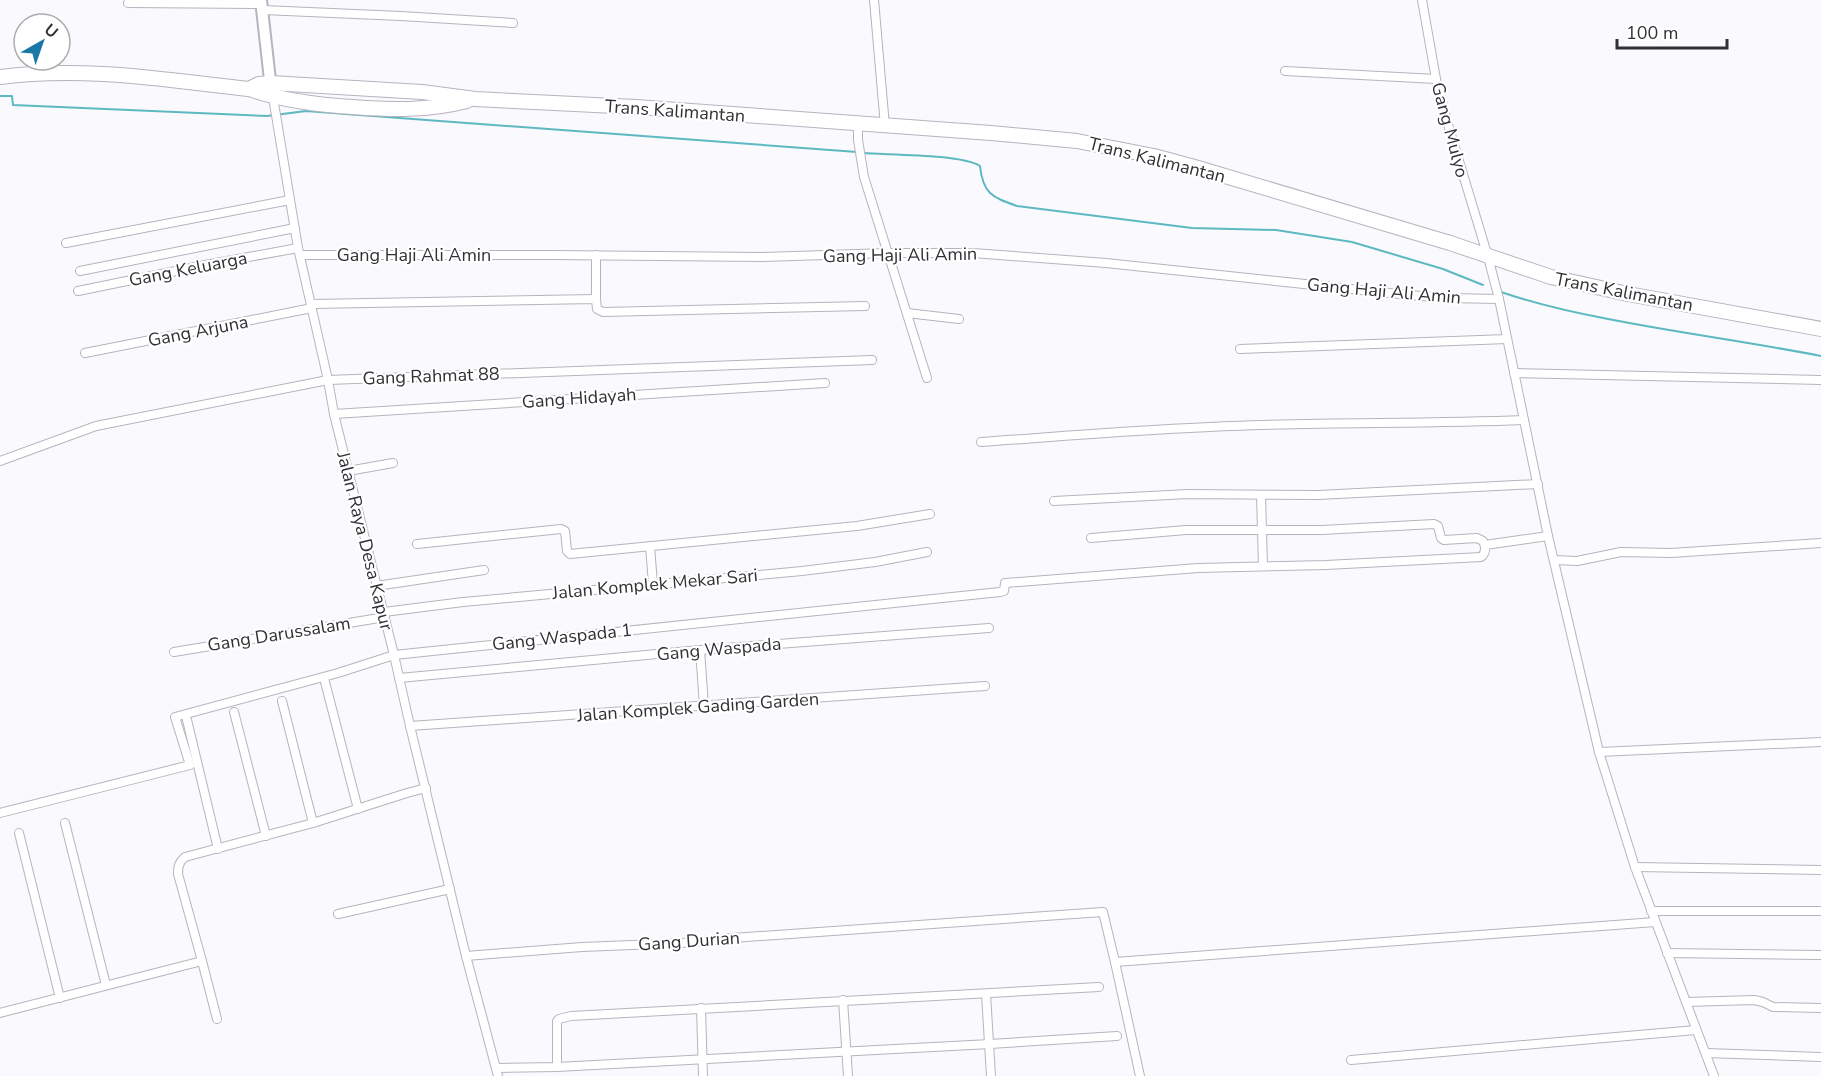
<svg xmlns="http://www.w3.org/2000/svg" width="1821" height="1076" font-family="'Nunito Sans',sans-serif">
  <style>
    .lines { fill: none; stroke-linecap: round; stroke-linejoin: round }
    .stream { stroke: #5db9c1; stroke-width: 2 }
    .street-casing { stroke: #b7b3bf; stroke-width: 10 }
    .secondary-casing { stroke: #b7b3bf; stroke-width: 14 }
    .highway-casing { stroke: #b7b3bf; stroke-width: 16 }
    .street { stroke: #fff; stroke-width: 8 }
    .secondary { stroke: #fff; stroke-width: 10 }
    .highway { stroke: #fff; stroke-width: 14 }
    .labels { text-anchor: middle; stroke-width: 4.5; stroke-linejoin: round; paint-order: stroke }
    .street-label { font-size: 18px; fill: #313034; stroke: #fff }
  </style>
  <rect width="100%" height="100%" fill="#faf9fd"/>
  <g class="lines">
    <g class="stream">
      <path d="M0,96H12L13,105L267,116L306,111L857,152"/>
      <path d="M863,153C889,155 961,154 980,166C983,194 992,197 1017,206L1192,228L1276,230L1352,242L1443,269L1483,285"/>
      <path d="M1501,292C1536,304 1571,312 1608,319C1679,333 1750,342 1821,356"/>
    </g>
    <defs>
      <g id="street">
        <path d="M874,0L885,126"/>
        <path d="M1422,0L1436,79L1449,128L1488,257L1499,299L1548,536L1599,752L1635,867L1714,1076"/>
        <path d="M128,3L262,4"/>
        <path d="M263,10L401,16L513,23"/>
        <path d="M1285,71L1436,79"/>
        <path d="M273,97L298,248L328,380L334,414L394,655L410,726L466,956L498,1076"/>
        <path d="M858,124V140L864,177L927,378"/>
        <path d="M66,243L290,200"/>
        <path d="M300,255H553L762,257L888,253H973L1106,263L1408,295L1448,298L1499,299"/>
        <path d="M596,255V299"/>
        <path d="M80,271L295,228"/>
        <path d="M78,291L205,265L298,248"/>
        <path d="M311,304L596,299L597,309L603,312L865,306"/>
        <path d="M907,313L959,319"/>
        <path d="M1240,349L1507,339"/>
        <path d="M85,353L312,308"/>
        <path d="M1514,373L1821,380"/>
        <path d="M334,414L825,383"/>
        <path d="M981,442C1065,436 1148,429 1232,426C1329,422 1427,424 1524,420"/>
        <path d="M0,461L96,426L328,380L872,360"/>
        <path d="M348,471L393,463"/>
        <path d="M1261,495L1263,566"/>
        <path d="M1054,501L1188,494L1318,495L1538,484"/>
        <path d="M417,544L561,529L565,531L567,551L570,554L857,526L930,514"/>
        <path d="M1485,545L1548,536"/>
        <path d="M650,546L653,584"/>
        <path d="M1554,560L1577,561L1621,552L1671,553L1821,543"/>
        <path d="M376,586L484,570"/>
        <path d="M384,612L463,602L802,571L875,562L927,552"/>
        <path d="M700,650L704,706"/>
        <path d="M174,652L385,617"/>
        <path d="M399,678L700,650L989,628"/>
        <path d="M325,682L358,809"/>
        <path d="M282,701L313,823"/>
        <path d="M234,712L266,836"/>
        <path d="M187,720L218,849"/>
        <path d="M410,726L985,686"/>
        <path d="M1599,752L1821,742"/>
        <path d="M0,813L190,765L175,717L338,673L394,655L1000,592L1004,591L1005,583L1198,568L1326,565L1481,557C1486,553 1486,547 1483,541L1477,538L1444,540L1441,538L1438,526L1434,524L1322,530H1186L1091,538"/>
        <path d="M65,823L106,985"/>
        <path d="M19,833L60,998"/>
        <path d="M1635,867L1821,870"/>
        <path d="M1651,911H1821"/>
        <path d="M338,914L450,889"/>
        <path d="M1667,953L1821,955"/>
        <path d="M466,956L582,947L682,943L732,938L1103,912L1115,962L1140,1076"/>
        <path d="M202,961L217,1019"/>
        <path d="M1115,962L1655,922"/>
        <path d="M986,994L991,1076"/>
        <path d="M843,1000L848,1076"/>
        <path d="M1686,1002L1754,1000L1763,1002L1773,1007L1821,1008"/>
        <path d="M701,1008L703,1076"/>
        <path d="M0,1013L202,961L178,874C178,866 179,862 185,857L313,823L407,793L426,788"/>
        <path d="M1706,1053L1821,1057"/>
        <path d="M1351,1060L1696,1030"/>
        <path d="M557,1067V1021L559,1019L571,1016L1099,987"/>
        <path d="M496,1068L557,1067L990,1044L1117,1036"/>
      </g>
      <path id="secondary" d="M261,0L271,89"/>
      <g id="highway">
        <path d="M0,77C83,66 166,80 249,89L259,84L271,83L422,92L475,99L636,107L991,133L1077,141L1154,156L1198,168L1450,243L1551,277L1628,294L1821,329"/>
        <path d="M249,89C283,101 317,105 353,107C393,110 427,111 467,101"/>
      </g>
    </defs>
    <use href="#street" class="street-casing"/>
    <use href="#secondary" class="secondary-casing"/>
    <use href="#highway" class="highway-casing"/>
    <use href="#street" class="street"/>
    <use href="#secondary" class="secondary"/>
    <use href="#highway" class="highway"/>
  </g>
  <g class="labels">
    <g class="street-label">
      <text transform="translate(675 111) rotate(4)" y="6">Trans Kalimantan</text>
      <text transform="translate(1450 130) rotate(75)" y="6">Gang Mulyo</text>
      <text transform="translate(1157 160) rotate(14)" y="6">Trans Kalimantan</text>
      <text x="414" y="261">Gang Haji Ali Amin</text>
      <text transform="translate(900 255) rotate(-1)" y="6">Gang Haji Ali Amin</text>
      <text transform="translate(188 269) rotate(-11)" y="6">Gang Keluarga</text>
      <text transform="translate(1384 291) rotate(5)" y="6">Gang Haji Ali Amin</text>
      <text transform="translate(1624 292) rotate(11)" y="6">Trans Kalimantan</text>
      <text transform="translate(198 331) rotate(-11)" y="6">Gang Arjuna</text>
      <text transform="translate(431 376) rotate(-2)" y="6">Gang Rahmat 88</text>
      <text transform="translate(579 398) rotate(-4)" y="6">Gang Hidayah</text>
      <text transform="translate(365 541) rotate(76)" y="6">Jalan Raya Desa Kapur</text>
      <text transform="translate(655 584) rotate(-5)" y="6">Jalan Komplek Mekar Sari</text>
      <text transform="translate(279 634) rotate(-9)" y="6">Gang Darussalam</text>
      <text transform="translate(562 637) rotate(-6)" y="6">Gang Waspada 1</text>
      <text transform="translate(719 649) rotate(-5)" y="6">Gang Waspada</text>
      <text transform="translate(698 707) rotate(-4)" y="6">Jalan Komplek Gading Garden</text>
      <text transform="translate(689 941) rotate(-4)" y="6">Gang Durian</text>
    </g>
  </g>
  <g transform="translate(42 42) rotate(40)"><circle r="28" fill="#ffffff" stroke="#adacae" stroke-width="1.5"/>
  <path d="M0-4.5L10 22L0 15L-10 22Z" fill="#1a78a6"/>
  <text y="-9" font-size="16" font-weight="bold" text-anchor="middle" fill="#313034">U</text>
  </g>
  <path d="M1617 39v9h110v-9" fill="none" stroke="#313034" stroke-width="3"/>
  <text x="1626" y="39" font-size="18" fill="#313034" stroke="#ffffff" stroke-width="4.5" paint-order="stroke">100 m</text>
</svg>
